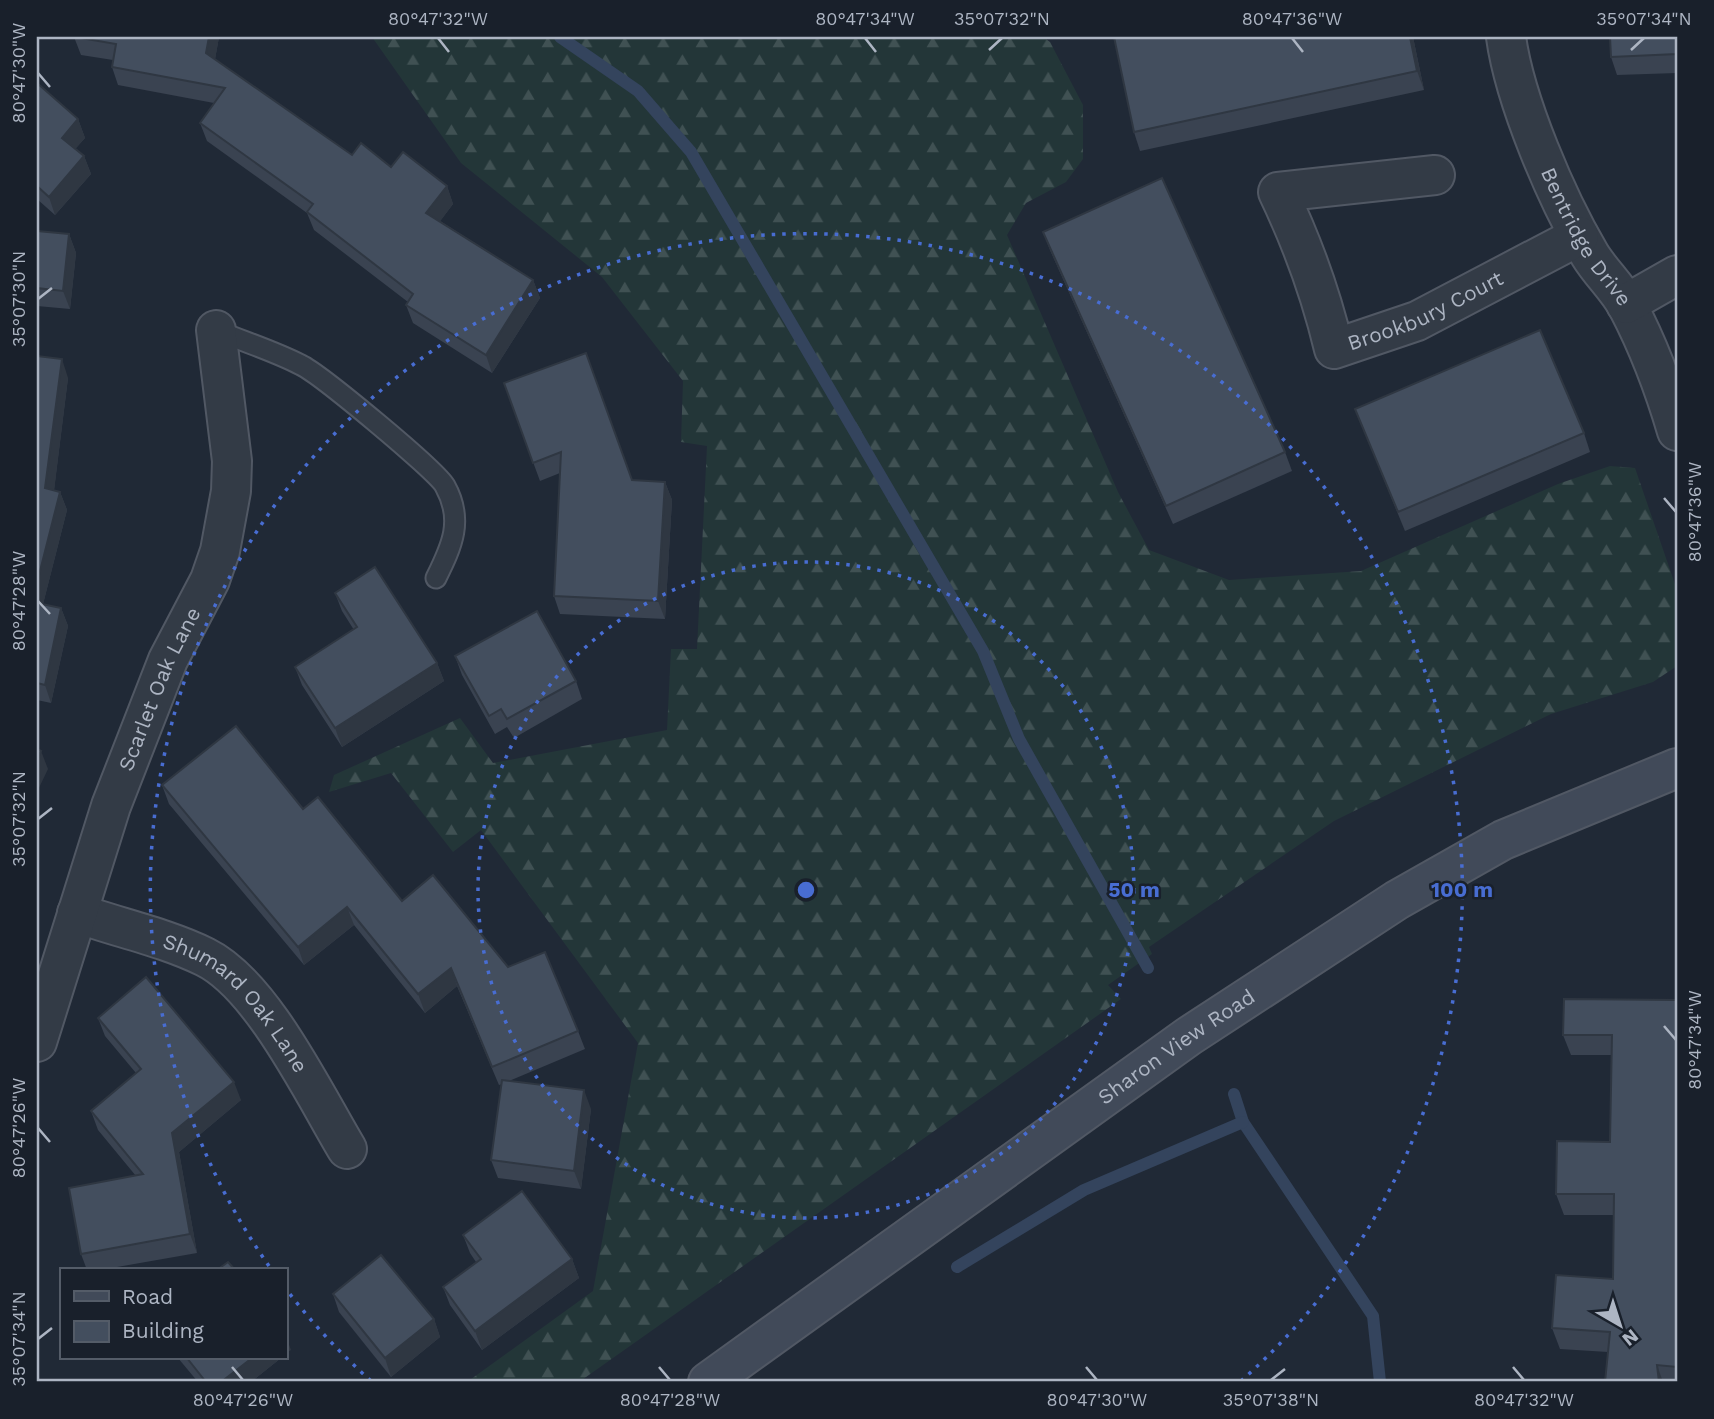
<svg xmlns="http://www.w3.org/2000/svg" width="1714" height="1419" font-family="'Work Sans',sans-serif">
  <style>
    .forest { fill: url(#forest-firs) }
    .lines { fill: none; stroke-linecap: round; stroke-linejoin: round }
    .stream { stroke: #34445d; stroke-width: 12 }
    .lane-casing { stroke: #515864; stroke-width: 23 }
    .street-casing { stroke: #515864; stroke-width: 42 }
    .secondary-casing { stroke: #515864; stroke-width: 42 }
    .lane { stroke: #333b46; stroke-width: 19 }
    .street { stroke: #333b46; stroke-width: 38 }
    .secondary { stroke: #414a59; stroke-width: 38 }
    .wall { fill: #3a4351 }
    .shaded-wall { fill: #2f3742 }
    .building { fill: #434e5e; stroke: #2f3742; stroke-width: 2 }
    .ticks { fill: none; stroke: #adb5c3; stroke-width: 2.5 }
    .ring { fill: none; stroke: #486dd2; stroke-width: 3.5; stroke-dasharray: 3.5 7 }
    .labels { text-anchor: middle; stroke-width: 5; stroke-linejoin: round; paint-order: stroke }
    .street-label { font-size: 21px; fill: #adb5c3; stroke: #19202b }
    .centre { fill: #486dd2; stroke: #19202b; stroke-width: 3.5 }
    .ring-label { font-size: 21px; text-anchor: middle; font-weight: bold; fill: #486dd2; stroke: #19202b; stroke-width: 5; stroke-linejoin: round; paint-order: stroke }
    .neatline { fill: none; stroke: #adb5c3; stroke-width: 2.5 }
    .ticks-label { font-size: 18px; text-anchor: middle; fill: #adb5c3 }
  </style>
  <defs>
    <pattern id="forest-firs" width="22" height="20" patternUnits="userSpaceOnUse" patternTransform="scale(1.75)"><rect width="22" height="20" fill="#233638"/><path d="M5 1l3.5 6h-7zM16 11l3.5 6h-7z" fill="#405153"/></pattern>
  </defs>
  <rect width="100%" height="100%" fill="#202936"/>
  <path class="forest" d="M372,37H1043L1050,42L1083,105V159L1066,182L1026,203L1007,235L1118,492L1149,550L1229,580L1361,571L1558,484L1610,466L1635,468L1677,590V666L1653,682L1551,714L1334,821L1149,947L1152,954L1108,985L1121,999L579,1382H467L593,1291L638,1043L481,830L453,852L391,773L329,792L334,775L460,718L493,763L667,730L671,649H697L707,446L681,442L683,381L602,277L461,163Z"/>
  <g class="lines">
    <g class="stream">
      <path d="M560,37L638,91L691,152L983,651L1019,739L1148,968"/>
      <path d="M1234,1094L1243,1122L1373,1316L1380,1382"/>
      <path d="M957,1267L1084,1190L1243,1122"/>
    </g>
    <defs>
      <path id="lane" d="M216,330C244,342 274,351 301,365C320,374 436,470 445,486C464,520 452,546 436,578"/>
      <g id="street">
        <path id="s1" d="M1506,37C1515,102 1557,199 1590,255C1601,273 1618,288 1628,307C1649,347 1664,387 1677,431"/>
        <path id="s2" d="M1435,175L1278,192C1302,242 1321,294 1334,349L1417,321L1579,236"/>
        <path d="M1626,304L1677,275"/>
        <path id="s3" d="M77,913C119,928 164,937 205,957C262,985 314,1094 347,1149"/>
        <path id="s4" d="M37,1042L111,806L168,660L210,580L220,551L231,491L232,461L216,330"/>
      </g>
      <g id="secondary">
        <path id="s5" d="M708,1382L1189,1036L1397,900L1503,840L1677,768"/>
      </g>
    </defs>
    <use href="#lane" class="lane-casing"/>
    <use href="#street" class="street-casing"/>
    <use href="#secondary" class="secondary-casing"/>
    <use href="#lane" class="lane"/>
    <use href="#street" class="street"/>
    <use href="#secondary" class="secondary"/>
  </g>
  <g class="wall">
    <path d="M74,37H219L215,59L352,155L391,167L447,186L453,204L440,221L533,280L540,298L492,373L413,323L406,305L408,302L314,230L307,213L207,141L200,123L214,103L118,85L112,67L113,60L81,55Z"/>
    <path d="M1114,37H1413L1424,90L1140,151L1134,132Z"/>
    <path d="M1677,37V73L1617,75L1611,57Z"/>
    <path d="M37,83L78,119L85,138L75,149L84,156L91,174L55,215L37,199Z"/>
    <path d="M37,231L69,234L76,253L70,309L37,306Z"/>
    <path d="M1043,232L1285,452L1292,471L1173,524L1050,250Z"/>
    <path d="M37,356L68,378L54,490L60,492L67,510L43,604L61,608L68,626L51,703L37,700Z"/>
    <path d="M504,383L632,480L665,482L672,500L665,619L560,614L554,596L560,473L540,481Z"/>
    <path d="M1355,409L1584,433L1590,452L1405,531Z"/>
    <path d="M335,593L437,663L444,681L342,747L302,685L295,667L354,630L342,611Z"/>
    <path d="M455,656L576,681L582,699L514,738L507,727L495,734L462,675Z"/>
    <path d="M162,785L303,809L402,901L508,967L578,1031L585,1049L509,1081L591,1109L581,1189L498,1178L491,1160L502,1084L499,1085L457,986L425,1013L354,925L304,965L169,804Z"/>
    <path d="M1677,1000V1382H1605L1608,1352L1560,1349L1552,1328L1613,1279L1614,1215H1564L1556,1194L1610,1142L1611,1055H1571L1563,1035Z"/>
    <path d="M98,1018L241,1100L179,1152L197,1253L100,1270H87L81,1254L136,1176L98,1130L91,1111L136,1073L105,1036Z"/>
    <path d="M463,1235L572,1259L579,1278L482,1350L450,1305L443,1287L476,1262L470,1253Z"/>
    <path d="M333,1294L434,1319L440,1337L391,1377L339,1312Z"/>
    <path d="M178,1358H281L251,1382H198Z"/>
  </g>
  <g class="shaded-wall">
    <path d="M209,37H219L213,71L206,53Z"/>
    <path d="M1410,37H1413L1424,90L1417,71Z"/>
    <path d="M78,119L85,138L69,156L62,138Z"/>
    <path d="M84,156L91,174L55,215L49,197Z"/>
    <path d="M447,186L453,204L433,231L426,213Z"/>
    <path d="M69,234L76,253L70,309L63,291Z"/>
    <path d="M533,280L540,298L492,373L486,355Z"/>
    <path d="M62,359L68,378L52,507L45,488Z"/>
    <path d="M665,482L672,500L665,619L658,601Z"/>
    <path d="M60,492L67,510L39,620L37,615V583Z"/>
    <path d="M61,608L68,626L51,703L45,685Z"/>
    <path d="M437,663L444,681L342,747L335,728Z"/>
    <path d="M41,751L48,769L37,792V759Z"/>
    <path d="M347,907L354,925L304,965L298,947Z"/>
    <path d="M451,968L457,986L425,1013L418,994Z"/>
    <path d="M234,1082L241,1100L179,1152L197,1253L190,1234L172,1133Z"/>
    <path d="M584,1090L591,1109L581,1189L574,1171Z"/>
    <path d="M572,1259L579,1278L482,1350L475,1331Z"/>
    <path d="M434,1319L440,1337L391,1377L385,1358Z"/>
    <path d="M285,1334L291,1350L285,1354Z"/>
    <path d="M252,1358H281L251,1382H221Z"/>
    <path d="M1657,1365L1663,1382H1659Z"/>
  </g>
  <g class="building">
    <path d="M75,37H209L206,53L352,155L361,143L391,167L403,152L447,186L426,213L533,280L486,355L406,305L413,294L307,212L313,204L200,123L225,88L112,67L116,44Z"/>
    <path d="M1114,37H1410L1417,71L1134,132Z"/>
    <path d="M1610,37H1677V54L1611,57Z"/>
    <path d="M37,83L78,119L62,138L84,156L49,197L37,186Z"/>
    <path d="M1162,178L1285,452L1166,506L1043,232Z"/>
    <path d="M37,231L69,234L63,291L37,288Z"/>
    <path d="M1540,330L1584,433L1398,512L1355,409Z"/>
    <path d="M586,353L632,480L665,482L658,601L554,596L561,452L533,463L504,383Z"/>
    <path d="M37,356L62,359L45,488L60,492L37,583Z"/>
    <path d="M375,567L437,663L335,728L295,667L357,627L335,593Z"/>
    <path d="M37,603L61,608L45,685L37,683Z"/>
    <path d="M537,611L576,681L507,719L501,709L489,716L455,656Z"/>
    <path d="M236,726L303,809L318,797L402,901L433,875L508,967L545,952L578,1031L492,1067L451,968L418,994L347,907L298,947L162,785Z"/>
    <path d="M37,749L41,751L37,759Z"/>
    <path d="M146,977L234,1082L172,1133L190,1234L81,1254L69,1188L143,1174L91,1111L141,1069L98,1018Z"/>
    <path d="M1564,999L1677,1000V1367L1657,1365L1659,1382H1605L1610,1332L1552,1328L1556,1275L1613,1279L1614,1194H1556L1557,1141L1610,1142L1612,1035H1563Z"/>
    <path d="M502,1080L584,1090L574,1171L491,1160Z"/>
    <path d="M522,1191L572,1259L475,1331L443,1287L481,1259L463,1235Z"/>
    <path d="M381,1255L434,1319L385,1358L333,1294Z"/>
    <path d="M228,1262L235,1270H217Z"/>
    <path d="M187,1358H252L221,1382H206Z"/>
  </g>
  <path class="ticks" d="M438,38L449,52M865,38L876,52M1292,38L1303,52M989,50L1002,38M1631,50L1644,38M38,73L50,87M38,299L52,288M1664,498L1676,512M38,601L50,614M38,819L52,808M1664,1026L1676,1040M38,1128L50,1142M38,1339L52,1328M232,1367L243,1380M659,1367L670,1380M1086,1367L1097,1380M1513,1367L1524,1380M1271,1380L1285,1369"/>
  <g class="ring">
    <circle cx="806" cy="890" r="328"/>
    <path d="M371 1381A656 656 0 0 1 286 1289M269 1266A656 656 0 1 1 1241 1381"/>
  </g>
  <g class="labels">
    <g class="street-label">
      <text dy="7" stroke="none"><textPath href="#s1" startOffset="217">Bentridge Drive</textPath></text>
      <text dy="7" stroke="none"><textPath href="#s2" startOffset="424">Brookbury Court</textPath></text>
      <text dy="7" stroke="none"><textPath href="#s4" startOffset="374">Scarlet Oak Lane</textPath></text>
      <text dy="7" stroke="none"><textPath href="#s3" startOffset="189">Shumard Oak Lane</textPath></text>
      <text dy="7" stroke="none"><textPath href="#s5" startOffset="576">Sharon View Road</textPath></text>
    </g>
  </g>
  <circle cx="806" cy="890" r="10" class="centre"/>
  <g class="ring-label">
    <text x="1134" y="897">50 m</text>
    <text x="1462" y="897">100 m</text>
  </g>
  <rect width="1714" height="1419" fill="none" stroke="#19202b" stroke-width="77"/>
  <rect x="60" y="1268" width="228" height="91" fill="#19202b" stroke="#545c68" stroke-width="2"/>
  <rect x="74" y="1291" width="35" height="10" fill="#414a59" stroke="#545c68" stroke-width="2"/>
  <text x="122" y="1304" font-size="21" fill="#adb5c3">Road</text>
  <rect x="74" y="1321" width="35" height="21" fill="#434e5e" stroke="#545c68" stroke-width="2"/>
  <text x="122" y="1338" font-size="21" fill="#adb5c3">Building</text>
  <g transform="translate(1620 1325) rotate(141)" stroke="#19202b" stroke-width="5" paint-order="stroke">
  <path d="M0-5L12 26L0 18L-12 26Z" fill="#adb5c3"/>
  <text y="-10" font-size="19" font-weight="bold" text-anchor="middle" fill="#adb5c3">N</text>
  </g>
  <rect x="38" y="38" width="1638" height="1342" class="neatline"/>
  <g class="ticks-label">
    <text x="438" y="25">80°47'32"W</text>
    <text x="865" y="25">80°47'34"W</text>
    <text x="1002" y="25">35°07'32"N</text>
    <text x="1292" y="25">80°47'36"W</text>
    <text x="1644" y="25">35°07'34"N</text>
    <text transform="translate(19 73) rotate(-90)" y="6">80°47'30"W</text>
    <text transform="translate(19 299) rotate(-90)" y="6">35°07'30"N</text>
    <text transform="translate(1695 512) rotate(-90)" y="6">80°47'36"W</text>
    <text transform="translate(19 601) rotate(-90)" y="6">80°47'28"W</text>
    <text transform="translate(19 819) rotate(-90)" y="6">35°07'32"N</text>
    <text transform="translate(1695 1040) rotate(-90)" y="6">80°47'34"W</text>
    <text transform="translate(19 1128) rotate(-90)" y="6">80°47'26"W</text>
    <text transform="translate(19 1339) rotate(-90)" y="6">35°07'34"N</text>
    <text x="243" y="1406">80°47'26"W</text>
    <text x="670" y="1406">80°47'28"W</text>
    <text x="1097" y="1406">80°47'30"W</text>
    <text x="1271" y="1406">35°07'38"N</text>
    <text x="1524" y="1406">80°47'32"W</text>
  </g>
</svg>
